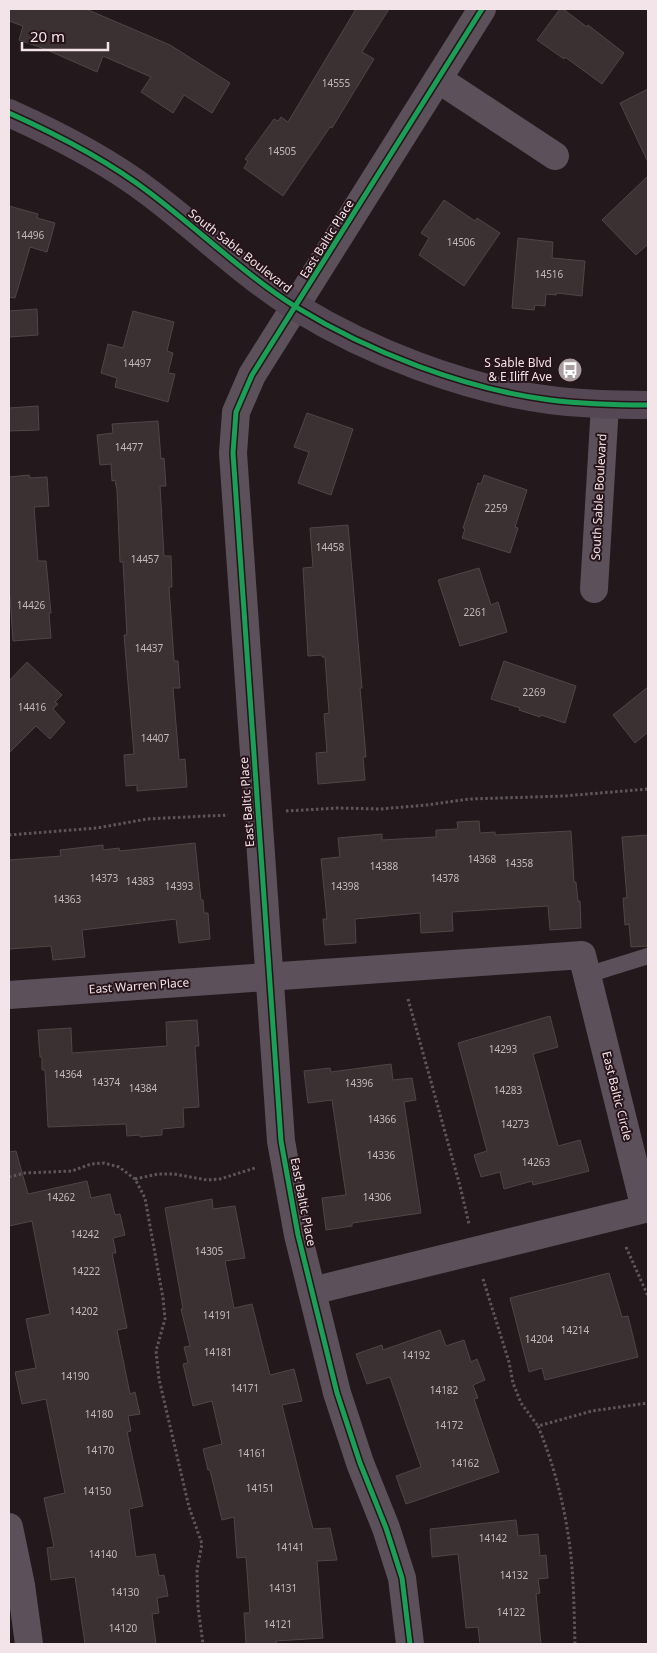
<svg xmlns="http://www.w3.org/2000/svg" width="657" height="1653" font-family="'Noto Sans',sans-serif">
  <style>
    .building { fill: #3b3032; stroke: #4f4647 }
    .lines { fill: none; stroke-linecap: round; stroke-linejoin: round }
    .path { stroke: #5f565c; stroke-width: 3; stroke-dasharray: 2.5 2.5; stroke-linecap: butt }
    .lane { stroke: #5c505a; stroke-width: 16 }
    .street { stroke: #5c505a; stroke-width: 28 }
    .secondary { stroke: #554854; stroke-width: 28 }
    .cycleway-casing { stroke: #27141a; stroke-width: 8 }
    .cycleway { stroke: #1a9f57; stroke-width: 5 }
    .labels { text-anchor: middle; stroke-width: 4; stroke-linejoin: round; paint-order: stroke }
    .number-label { font-size: 10px; fill: #c4b7ba }
    .street-label { font-size: 12px; fill: #f2e4e8; stroke: #27141a }
    .poi-label { font-size: 12px; fill: #f2e4e8; stroke: #27141a; text-anchor: end }
  </style>
  <rect width="100%" height="100%" fill="#23181b"/>
  <g class="building">
    <path d="M9,9H86L170,45L230,83L212,113L184,95L173,113L141,92L151,77L103,56L97,72L45,49L19,40L23,26L9,21Z"/>
    <path d="M356,9H389L362,52L374,59L332,128L330,127L283,196L244,168L248,161L245,159L274,119L278,121L281,117L288,122Z"/>
    <path d="M560,9H563L587,27L588,25L624,53L602,84L565,57L564,59L537,40Z"/>
    <path d="M648,89V162L620,103Z"/>
    <path d="M648,176V244L636,255L602,220Z"/>
    <path d="M444,200L475,221L477,218L500,233L464,286L419,255L429,238L421,233Z"/>
    <path d="M9,206L38,214L37,218L55,223L47,252L30,247L15,298L9,297Z"/>
    <path d="M518,238L553,242L552,258L585,261L582,296L557,293L556,295L546,294L545,306L535,305L534,310L512,308Z"/>
    <path d="M37,309L38,335L9,337V311Z"/>
    <path d="M133,311L174,322L167,351L173,353L168,373L175,374L168,402L115,387L117,378L101,373L108,344L123,348Z"/>
    <path d="M38,406L39,430L9,431V408Z"/>
    <path d="M307,413L353,429L331,495L298,483L309,452L294,447Z"/>
    <path d="M158,421L161,459L164,458L166,486H160L164,556H171L172,587H169L174,661H178L180,688H173L179,760L185,759L187,787L137,791V785L126,786L124,755L134,754L124,635H127L123,562H120L117,490L115,480L112,481L111,464L100,465L97,435L113,433L112,424Z"/>
    <path d="M29,475L30,478L47,477L49,506L34,507L38,561H46L51,613H49L51,638L13,641L10,596H9V477Z"/>
    <path d="M484,475L527,490L515,527L518,528L510,553L462,538L465,529L463,528L478,483L481,484Z"/>
    <path d="M348,525L362,688H360L366,757H363L365,780L318,784L316,753L327,752L324,714L329,713L325,657H322V655L308,656L303,568L313,567L310,528Z"/>
    <path d="M479,568L491,605L498,602L507,632L460,646L438,580Z"/>
    <path d="M504,661L576,686L565,723L541,715L540,717L519,710L520,708L491,699Z"/>
    <path d="M27,662L62,695L55,702L58,704L53,709L65,722L50,739L36,726L9,753V681Z"/>
    <path d="M648,687V732L635,743L613,715Z"/>
    <path d="M479,821L480,833L495,832V835L571,831L574,882H576L578,901H580L581,928L550,930L548,906L452,912L453,931L421,933L420,913L355,919L356,943L325,945L323,919H327L321,859L340,857L338,838L382,834V840L436,837V830L458,829L457,822Z"/>
    <path d="M648,835V946L631,947L629,924L625,925L623,898H627L622,837Z"/>
    <path d="M195,843L201,900H203L204,913H208L210,939L179,943L176,919L82,930L85,957L53,960L51,946L9,949V860L61,856L60,850L103,845V850L119,848L120,851Z"/>
    <path d="M550,1016L558,1047L533,1054L558,1146L580,1140L589,1171L533,1185L532,1181L504,1189L500,1172L481,1177L474,1155L487,1151L458,1043Z"/>
    <path d="M197,1020L199,1046H195L199,1107L183,1108L184,1127L162,1129V1135L140,1137V1135L127,1136L126,1124L48,1127L45,1070H42V1057H40L38,1030L71,1028L72,1053L167,1046L166,1022Z"/>
    <path d="M391,1064L393,1080L412,1078L416,1100L404,1102L421,1213L352,1223V1226L326,1230L322,1198L346,1195L332,1100L308,1103L304,1071L330,1068L331,1072Z"/>
    <path d="M16,1151L28,1194L87,1181L91,1198L110,1194L115,1215L120,1214L125,1235L113,1238L116,1253H112L127,1328L117,1330L130,1394L135,1392L140,1414L128,1416L131,1431L127,1432L143,1506L129,1509L136,1557L155,1554L159,1576L164,1575L168,1596L157,1598L159,1613L152,1614L156,1644H85L75,1577L51,1580L47,1548L54,1547L44,1498L65,1493L46,1399L22,1404L15,1372L36,1368L26,1319L50,1314L32,1221L9,1226V1152Z"/>
    <path d="M212,1199L213,1209L235,1206L245,1258L225,1261L234,1308L252,1304L270,1375L294,1369L302,1401L282,1405L313,1529L330,1528L337,1560L317,1561L323,1638L276,1641L277,1644H246L244,1613H250L246,1557L237,1558L234,1517L222,1520L210,1470H208L203,1449L222,1444L212,1401L193,1406L183,1364L188,1363L184,1347L190,1346L181,1309H183L165,1208Z"/>
    <path d="M609,1273L622,1317L628,1316L638,1357L545,1380L542,1368L529,1372L510,1298Z"/>
    <path d="M440,1330L446,1346L464,1340L471,1362L477,1359L485,1380L473,1385L478,1398L474,1399L499,1472L406,1504L396,1476L421,1467L390,1377L367,1384L356,1354L382,1345L383,1350Z"/>
    <path d="M516,1520L518,1536L538,1534L540,1556L546,1555L548,1578L538,1579L540,1593L536,1594L541,1644H480L478,1627L466,1628L458,1554L432,1557L430,1529Z"/>
  </g>
  <g class="lines">
    <g class="path">
      <path d="M286,811L338,808L380,809L427,805L469,799L564,796L648,789"/>
      <path d="M9,835L97,828L147,819L228,815"/>
      <path d="M408,999L460,1186L469,1224"/>
      <path d="M9,1177L25,1173L72,1171L91,1164L104,1163L119,1167L135,1179L145,1198L163,1298L165,1319L156,1351L159,1379L189,1507L202,1544L197,1570L198,1607L203,1644"/>
      <path d="M135,1179L158,1174H174L207,1180L220,1179L255,1168"/>
      <path d="M626,1247L648,1296"/>
      <path d="M483,1279L509,1362L513,1383L521,1403L538,1426"/>
      <path d="M575,1644C574,1612 574,1580 570,1548C565,1507 554,1465 538,1426L592,1411L648,1403"/>
    </g>
    <path class="lane" d="M587,975L648,956"/>
    <g class="street">
      <path d="M438,79L555,156"/>
      <path d="M594,589L605,405"/>
      <path d="M9,995L582,955L645,1209L312,1291"/>
      <path d="M9,1527L21,1585L29,1644"/>
      <path d="M410,1644L402,1578L386,1528L360,1463L337,1393L298,1235L281,1141L233,453L236,412L252,375L482,9"/>
    </g>
    <path class="secondary" d="M9,113C58,135 107,160 150,193C199,230 244,274 296,307C369,352 465,389 550,400C583,404 615,405 648,405"/>
    <defs>
      <g id="cycleway">
        <path d="M9,113C58,135 107,160 150,193C199,230 244,274 296,307C369,352 465,389 550,400C583,404 615,405 648,405"/>
        <path d="M410,1644L402,1578L386,1528L360,1463L337,1393L298,1235L281,1141L233,453L236,412L252,375L482,9"/>
      </g>
    </defs>
    <use href="#cycleway" class="cycleway-casing"/>
    <use href="#cycleway" class="cycleway"/>
  </g>
  <defs>
    <symbol id="bus-disc" viewBox="-11 -11 22 22"><circle r="9.5" fill="#aa9da0" stroke="#27141a"/><path d="M-5-6H5V4H4V6H2V4H-2V6H-4V4H-5ZM-3.5-4V0h7V-4ZM-3.5 1.2v1.5H-2V1.2ZM2 1.2v1.5H3.5V1.2Z" fill="#fff"/></symbol>
  </defs>
  <g fill-rule="evenodd">
    <use href="#bus-disc" x="556" y="356" width="28" height="28"/>
  </g>
  <g class="labels">
    <g class="number-label">
      <text x="336" y="87">14555</text>
      <text x="282" y="155">14505</text>
      <text x="30" y="239">14496</text>
      <text x="461" y="246">14506</text>
      <text x="549" y="278">14516</text>
      <text x="137" y="367">14497</text>
      <text x="129" y="451">14477</text>
      <text x="496" y="512">2259</text>
      <text x="330" y="551">14458</text>
      <text x="145" y="563">14457</text>
      <text x="31" y="609">14426</text>
      <text x="475" y="616">2261</text>
      <text x="149" y="652">14437</text>
      <text x="534" y="696">2269</text>
      <text x="32" y="711">14416</text>
      <text x="155" y="742">14407</text>
      <text x="482" y="863">14368</text>
      <text x="519" y="867">14358</text>
      <text x="384" y="870">14388</text>
      <text x="104" y="882">14373</text>
      <text x="445" y="882">14378</text>
      <text x="140" y="885">14383</text>
      <text x="179" y="890">14393</text>
      <text x="345" y="890">14398</text>
      <text x="67" y="903">14363</text>
      <text x="503" y="1053">14293</text>
      <text x="68" y="1078">14364</text>
      <text x="106" y="1086">14374</text>
      <text x="359" y="1087">14396</text>
      <text x="143" y="1092">14384</text>
      <text x="508" y="1094">14283</text>
      <text x="382" y="1123">14366</text>
      <text x="515" y="1128">14273</text>
      <text x="381" y="1159">14336</text>
      <text x="536" y="1166">14263</text>
      <text x="61" y="1201">14262</text>
      <text x="377" y="1201">14306</text>
      <text x="85" y="1238">14242</text>
      <text x="209" y="1255">14305</text>
      <text x="86" y="1275">14222</text>
      <text x="84" y="1315">14202</text>
      <text x="217" y="1319">14191</text>
      <text x="575" y="1334">14214</text>
      <text x="539" y="1343">14204</text>
      <text x="218" y="1356">14181</text>
      <text x="416" y="1359">14192</text>
      <text x="75" y="1380">14190</text>
      <text x="245" y="1392">14171</text>
      <text x="444" y="1394">14182</text>
      <text x="99" y="1418">14180</text>
      <text x="449" y="1429">14172</text>
      <text x="100" y="1454">14170</text>
      <text x="252" y="1457">14161</text>
      <text x="465" y="1467">14162</text>
      <text x="260" y="1492">14151</text>
      <text x="97" y="1495">14150</text>
      <text x="493" y="1542">14142</text>
      <text x="290" y="1551">14141</text>
      <text x="103" y="1558">14140</text>
      <text x="514" y="1579">14132</text>
      <text x="283" y="1592">14131</text>
      <text x="125" y="1596">14130</text>
      <text x="511" y="1616">14122</text>
      <text x="278" y="1628">14121</text>
      <text x="123" y="1632">14120</text>
    </g>
    <g class="street-label">
      <text transform="translate(327 239) rotate(-58)" y="4">East Baltic Place</text>
      <text transform="translate(240 251) rotate(38)" y="4">South Sable Boulevard</text>
      <text transform="translate(599 497) rotate(-87)" y="4">South Sable Boulevard</text>
      <text transform="translate(247 802) rotate(-94)" y="4">East Baltic Place</text>
      <text transform="translate(139 986) rotate(-4)" y="4">East Warren Place</text>
      <text transform="translate(617 1096) rotate(76)" y="4">East Baltic Circle</text>
      <text transform="translate(303 1202) rotate(79)" y="4">East Baltic Place</text>
    </g>
    <g class="poi-label">
      <text x="552" y="367">S Sable Blvd<tspan x="552" dy="14">&amp; E Iliff Ave</tspan></text>
    </g>
  </g>
  <rect width="657" height="1653" fill="none" stroke="#f2e4e8" stroke-width="20"/>
  <path d="M22 42v8h86v-8" fill="none" stroke="#f2e4e8" stroke-width="2.5"/>
  <text x="30" y="42" font-size="15" fill="#f2e4e8" stroke="#27141a" stroke-width="4" paint-order="stroke">20 m</text>
</svg>
